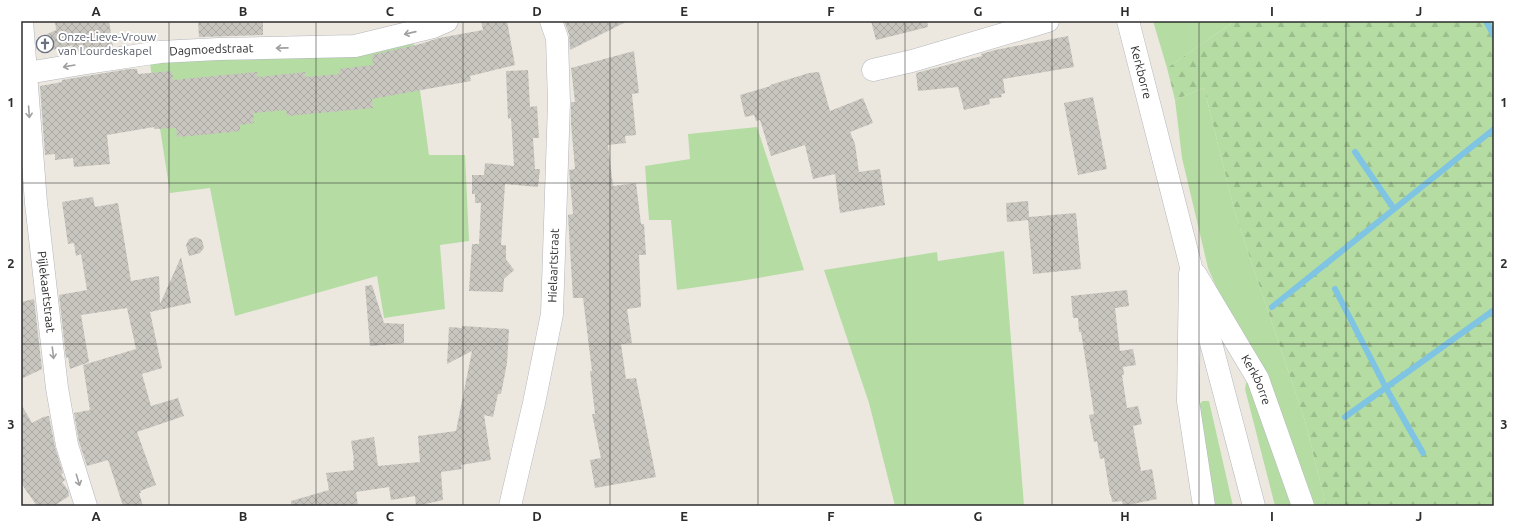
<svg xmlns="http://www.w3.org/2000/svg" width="1515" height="527" font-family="Ubuntu,sans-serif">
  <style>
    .grass { fill: #b5dda3 }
    .forest { fill: url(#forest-firs) }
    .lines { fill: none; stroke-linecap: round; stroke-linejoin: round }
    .stream { stroke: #7fc4e3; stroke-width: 6 }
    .building { fill: url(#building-cross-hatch) }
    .minor-casing { stroke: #b4b6be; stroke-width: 23 }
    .tertiary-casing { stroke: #b4b6be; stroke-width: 23 }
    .minor { stroke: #fff; stroke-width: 22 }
    .tertiary { stroke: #fff; stroke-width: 22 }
    .oneway { stroke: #a0a0a0 }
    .grid { fill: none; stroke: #2c2c2c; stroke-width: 1; stroke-opacity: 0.55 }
    .labels { text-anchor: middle; stroke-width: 4; stroke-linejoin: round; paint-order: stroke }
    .worship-label { font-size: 12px; fill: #5b616d; stroke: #fff; text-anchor: start }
    .street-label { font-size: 12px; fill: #2c2c2c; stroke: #fff }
    .neatline { fill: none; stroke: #2c2c2c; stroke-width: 1.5 }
    .grid-label { font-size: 13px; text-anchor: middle; font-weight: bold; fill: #2c2c2c }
  </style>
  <defs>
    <pattern id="forest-firs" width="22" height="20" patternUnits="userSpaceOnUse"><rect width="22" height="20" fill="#b5dda3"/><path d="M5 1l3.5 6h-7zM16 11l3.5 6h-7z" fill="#9cbe8c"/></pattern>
    <pattern id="building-cross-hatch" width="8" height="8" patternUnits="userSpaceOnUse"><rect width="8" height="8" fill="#c8c6bf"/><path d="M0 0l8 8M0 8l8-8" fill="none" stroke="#acaaa4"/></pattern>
  </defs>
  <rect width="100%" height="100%" fill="#ece8e0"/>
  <g class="grass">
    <path d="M1153,21H1235L1167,68Z"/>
    <path d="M413,40L429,155H465L469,241L440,245L445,309L384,318L377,276L235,316L210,188L170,193L150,64Z"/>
    <path d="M1204,88L1235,213L1305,421L1326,506H1312L1208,268L1182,158L1175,100Z"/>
    <path d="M757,127L804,270L740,281L677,290L671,220H649L645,166L690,159L688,134Z"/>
    <path d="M1004,251L1024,506H895L869,403L824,270L937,252L938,261Z"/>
    <path d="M1249,382L1296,506H1275L1245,389L1246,383Z"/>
    <path d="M1203,401H1209L1233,506H1215L1199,404Z"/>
  </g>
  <path class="forest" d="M1235,21H1494V506H1326L1305,421L1235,213L1204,88L1175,100L1167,68Z"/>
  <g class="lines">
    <g class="stream">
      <path d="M1486,21L1494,36"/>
      <path d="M1355,152L1394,209"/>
      <path d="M1335,289L1386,388L1423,453"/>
      <path d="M1272,307L1494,129"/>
      <path d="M1345,417L1494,310"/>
    </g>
  </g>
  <g class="building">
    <path d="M55,21H109L113,46L66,54L73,45L48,51L43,36L56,30Z"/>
    <path d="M198,21H263V35L199,37Z"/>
    <path d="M481,21H507L515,65L470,76L471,81L372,99L373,108L287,116L286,110L253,113L254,123L240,125V131L212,134L177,137L176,128L154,129V127L107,135L110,164L74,167L73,158L55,160V154L45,155L40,86L62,82V80L129,69H137L138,74L172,71L173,80L257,72L258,77L305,72V77L340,74L339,69L373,65L372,55L420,44L439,38L483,30Z"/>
    <path d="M564,21H628L570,50L569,34Z"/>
    <path d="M871,21H927L928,27L876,40Z"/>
    <path d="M1068,36L1074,67L1003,79L1005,93L1001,94L1002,97L989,99L990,104L964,110L958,87L918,91L916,73L982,56L981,54L995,50Z"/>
    <path d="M634,51L639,93L632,94L636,135L625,136L626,143L608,145L613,186L636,183L641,224H644L646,255H639L641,307L627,309L632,343L621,344L626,379L636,378L656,477L595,488L590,460L601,458L592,414H595L590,371H592L583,298H573L568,215L573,214L569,170L575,169L571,123V102H575L571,68Z"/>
    <path d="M528,70L530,107L537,106L539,138H533L535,169H540L538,187L505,184L501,245H506V259L514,270L504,279L503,292L469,291L472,244H479L481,203H475V194H472V175H484L485,163L514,166L511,118L508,119L506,71Z"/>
    <path d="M819,72L830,111L863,98L873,123L850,132L855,144L859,172L880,169L885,205L840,213L835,174L813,179L805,145L771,156L760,120L756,121L754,115L745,117L740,95L771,86L770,85L809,73Z"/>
    <path d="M1093,97L1107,169L1078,175L1064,103Z"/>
    <path d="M93,197L95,207L118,203L131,281L159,276L160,304L181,257L191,303L150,312L162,368L142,374L151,406L178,398L184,416L137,432L156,485L140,491L141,493H139L143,506H123L108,460L87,466L79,442L74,413L90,410L83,365L136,349L127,308L81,315L89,362L70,369L68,357L66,358L59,295L87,290L81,254L76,256L74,243L68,244L62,202Z"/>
    <path d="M1028,201L1029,217L1076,213L1081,269L1033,274L1028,220L1007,222L1006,203Z"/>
    <path d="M196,237L202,240L204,248L200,253L189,256L186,245L189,239Z"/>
    <path d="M372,285L384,323L404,324V343L370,346L365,286Z"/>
    <path d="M1127,290L1129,306L1115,308L1120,351L1133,349L1136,365L1123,367L1124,375H1122L1127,408L1138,406L1142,424L1133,426L1141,471L1152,469L1157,499L1123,506L1122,501L1112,502L1111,495H1110L1104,458L1100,459L1097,441L1094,442L1089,415L1094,414L1081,332H1079L1078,318H1073L1071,296Z"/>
    <path d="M34,299L42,369L21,379V302Z"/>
    <path d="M462,326L509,329L507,363L501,394H498L493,417L484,415L491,460L461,465L462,469L441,472L443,500L416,506L415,496L391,500L389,487L356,492L358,506H291V501L329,490L326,473L354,470L353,461L354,460L351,441L374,437L378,466L420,462L418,436L456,431L472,351L447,364L449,327L462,328Z"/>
    <path d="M21,404L32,423L43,417L49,416L55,447L63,473L61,474L65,480L62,482L68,490L69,496L54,506H37L21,483Z"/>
  </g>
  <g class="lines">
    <defs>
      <g id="minor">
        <path id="s1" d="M22,21L36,203L57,388L67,445L86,506"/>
        <path d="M873,70L912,61L1048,21"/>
        <path id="s2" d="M27,73L87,63L160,52L218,49L355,46L433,27L447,21"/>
        <path d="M1190,274L1188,401L1204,506"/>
        <path id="s3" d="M1196,275L1258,379L1303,506"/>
        <path id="s4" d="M510,506L534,403L552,314L559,102L557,38L551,21"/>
      </g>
      <g id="tertiary">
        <path id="s5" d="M1128,21L1190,263L1254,506"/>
      </g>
    </defs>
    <use href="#minor" class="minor-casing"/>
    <use href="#tertiary" class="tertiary-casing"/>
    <use href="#minor" class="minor"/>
    <use href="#tertiary" class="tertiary"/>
  </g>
  <defs><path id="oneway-shaft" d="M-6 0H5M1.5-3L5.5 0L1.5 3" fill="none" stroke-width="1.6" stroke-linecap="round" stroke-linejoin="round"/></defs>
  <g class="oneway">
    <use href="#oneway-shaft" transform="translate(410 33) rotate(167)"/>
    <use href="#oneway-shaft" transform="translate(282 48) rotate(179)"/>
    <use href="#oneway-shaft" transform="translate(69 66) rotate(170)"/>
    <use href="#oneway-shaft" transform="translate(29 112) rotate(86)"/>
    <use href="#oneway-shaft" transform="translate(53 353) rotate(83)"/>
    <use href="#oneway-shaft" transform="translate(78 480) rotate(73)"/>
  </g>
  <path class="grid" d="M169,21V506M316,21V506M463,21V506M610,21V506M758,21V506M905,21V506M1052,21V506M1199,21V506M1346,21V506M21,183H1494M21,344H1494"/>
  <defs>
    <symbol id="church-ring" viewBox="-11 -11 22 22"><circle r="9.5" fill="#fff" stroke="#6b7280" stroke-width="1.5"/><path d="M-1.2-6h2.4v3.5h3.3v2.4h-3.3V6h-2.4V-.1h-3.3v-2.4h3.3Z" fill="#6b7280"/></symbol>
  </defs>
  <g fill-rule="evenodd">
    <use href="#church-ring" x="35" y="34" width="20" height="20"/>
  </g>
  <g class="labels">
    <g class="worship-label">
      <text x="58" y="41">Onze-Lieve-Vrouw<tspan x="58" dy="14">van Lourdeskapel</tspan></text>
    </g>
    <g class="street-label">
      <text dy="4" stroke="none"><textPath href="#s2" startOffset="186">Dagmoedstraat</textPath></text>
      <text dy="4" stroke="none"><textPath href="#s5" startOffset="53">Kerkborre</textPath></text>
      <text dy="4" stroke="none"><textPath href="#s4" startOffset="245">Hielaartstraat</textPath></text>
      <text dy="4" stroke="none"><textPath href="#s1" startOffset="272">Pijlekaartstraat</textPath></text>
      <text dy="4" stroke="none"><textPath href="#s3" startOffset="121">Kerkborre</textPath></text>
    </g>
  </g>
  <rect width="1515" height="527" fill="none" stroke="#ffffff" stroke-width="44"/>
  <rect x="22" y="22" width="1471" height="483" class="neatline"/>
  <g class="grid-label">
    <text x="96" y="16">A</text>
    <text x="243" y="16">B</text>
    <text x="390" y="16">C</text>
    <text x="537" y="16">D</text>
    <text x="684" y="16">E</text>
    <text x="831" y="16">F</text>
    <text x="978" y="16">G</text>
    <text x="1125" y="16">H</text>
    <text x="1272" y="16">I</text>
    <text x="1419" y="16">J</text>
    <text x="11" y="107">1</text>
    <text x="1504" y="107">1</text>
    <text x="11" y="268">2</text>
    <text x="1504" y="268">2</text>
    <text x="11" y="429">3</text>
    <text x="1504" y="429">3</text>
    <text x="96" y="521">A</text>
    <text x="243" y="521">B</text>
    <text x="390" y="521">C</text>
    <text x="537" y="521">D</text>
    <text x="684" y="521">E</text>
    <text x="831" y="521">F</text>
    <text x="978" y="521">G</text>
    <text x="1125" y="521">H</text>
    <text x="1272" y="521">I</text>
    <text x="1419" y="521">J</text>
  </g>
</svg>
